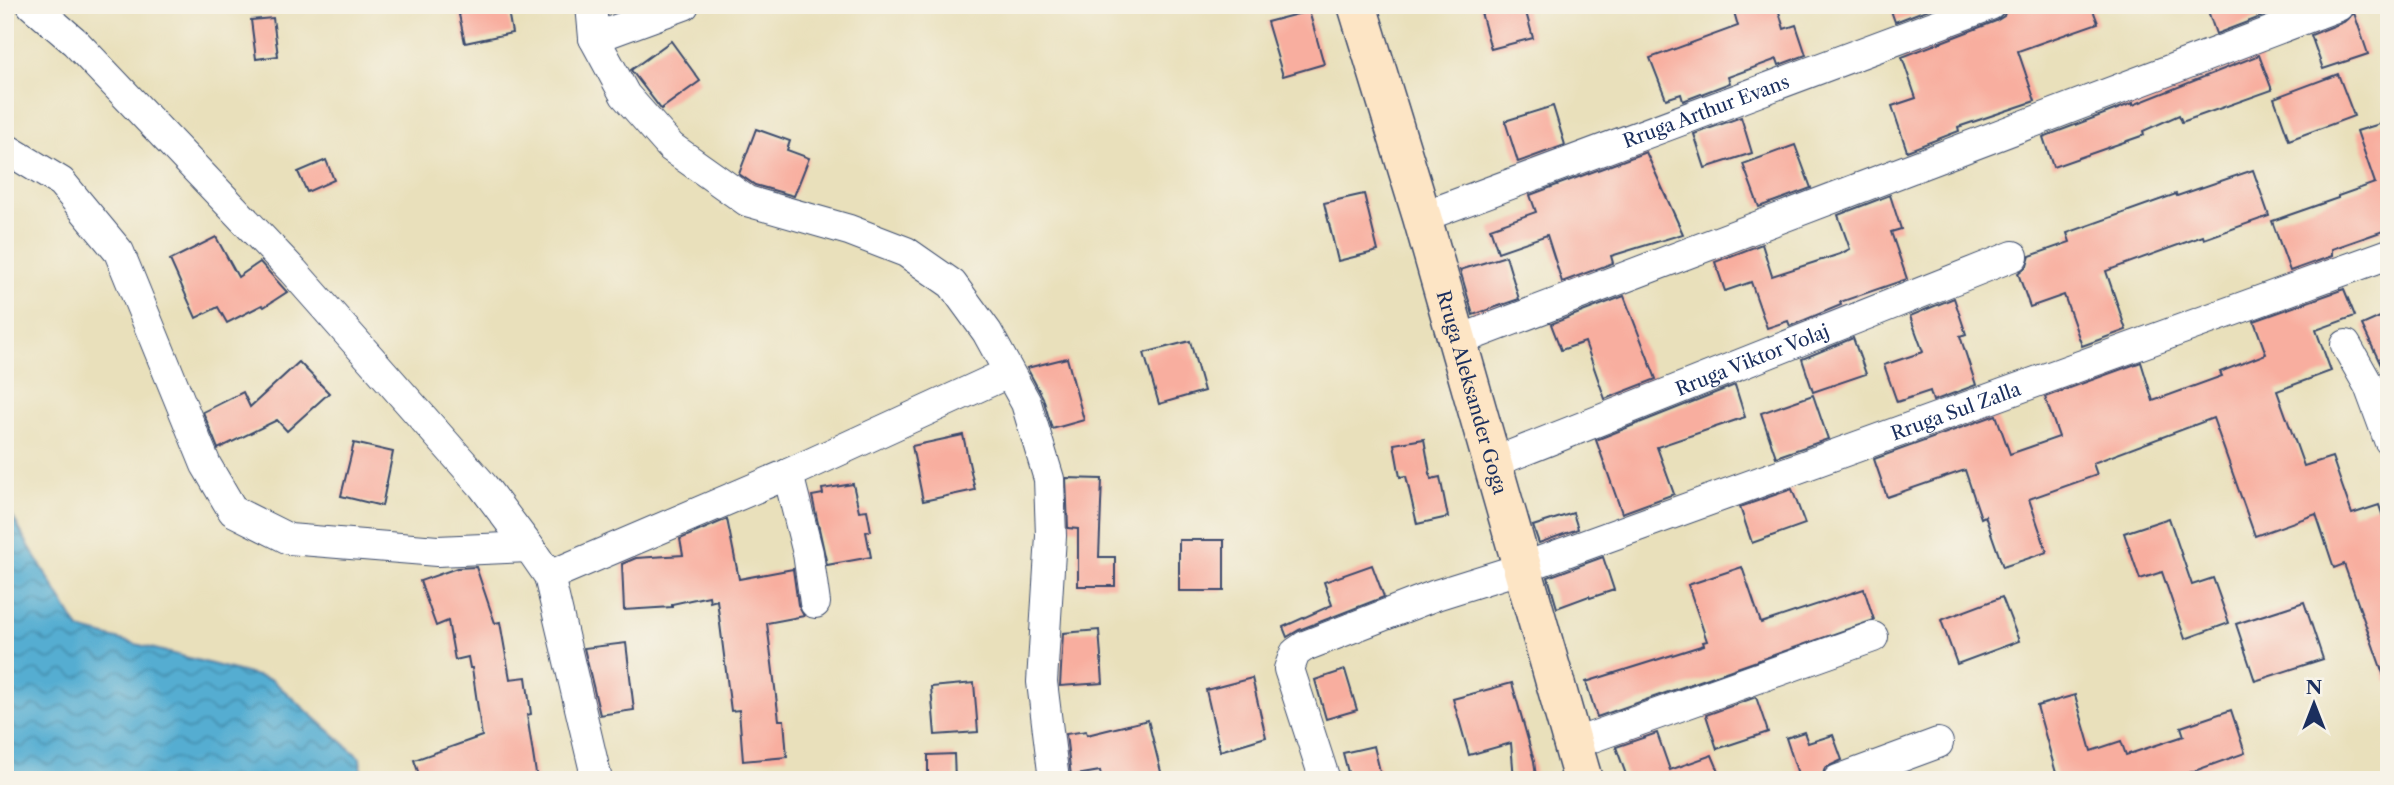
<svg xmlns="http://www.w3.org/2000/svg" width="2394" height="785" font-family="'Libre Caslon Text',serif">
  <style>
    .water { fill: url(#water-waves); stroke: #386e98; stroke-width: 2 }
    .building { fill: #f8ae9f }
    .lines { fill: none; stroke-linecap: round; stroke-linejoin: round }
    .street-casing { stroke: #3a4a6c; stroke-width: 32 }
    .secondary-casing { stroke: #3a4a6c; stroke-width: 41 }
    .street { stroke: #fff; stroke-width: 30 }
    .secondary { stroke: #fde5c5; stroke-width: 38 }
    .labels { text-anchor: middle; stroke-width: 6; stroke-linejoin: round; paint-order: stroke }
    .street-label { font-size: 19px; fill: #1b2f5e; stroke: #f7f3e8 }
  </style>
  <defs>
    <pattern id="water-waves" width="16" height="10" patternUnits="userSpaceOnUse" patternTransform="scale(1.75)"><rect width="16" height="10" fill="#54add1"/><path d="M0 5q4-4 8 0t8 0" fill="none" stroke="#458dad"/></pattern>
  </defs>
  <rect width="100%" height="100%" fill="#f7f3e8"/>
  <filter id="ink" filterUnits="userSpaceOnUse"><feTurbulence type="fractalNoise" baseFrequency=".0143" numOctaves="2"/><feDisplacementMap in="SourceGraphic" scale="14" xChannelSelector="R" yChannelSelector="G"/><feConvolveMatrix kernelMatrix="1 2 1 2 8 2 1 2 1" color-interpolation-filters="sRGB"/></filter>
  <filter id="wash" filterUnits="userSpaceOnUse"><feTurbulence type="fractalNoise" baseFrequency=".00686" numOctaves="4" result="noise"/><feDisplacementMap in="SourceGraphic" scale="28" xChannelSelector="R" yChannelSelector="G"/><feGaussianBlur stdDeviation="1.57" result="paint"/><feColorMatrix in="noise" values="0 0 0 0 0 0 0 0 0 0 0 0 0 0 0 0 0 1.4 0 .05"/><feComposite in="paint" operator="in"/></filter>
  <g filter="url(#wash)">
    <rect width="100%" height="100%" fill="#e9e0bb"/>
    <path class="water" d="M5,502L23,536L79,629L272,680L360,758L362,780H5Z"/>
    <g id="blocks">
      <g class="building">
        <path d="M457,5H507L512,33L465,43Z"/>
        <path d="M1479,5H1524L1533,38L1491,49Z"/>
        <path d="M1732,5H1777L1784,29L1796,25L1806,55L1779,65L1777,59L1728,77L1730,83L1683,101L1681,94L1666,99L1650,58L1738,26Z"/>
        <path d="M1889,5H1939L1895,22Z"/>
        <path d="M2007,5H2091L2098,23L2018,51L2035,101L1958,127L1959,131L1907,151L1892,106L1916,98L1902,57L1996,21L2004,16Z"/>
        <path d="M2206,5H2283L2284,8L2216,34Z"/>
        <path d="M1309,11L1324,64L1283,76L1267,22Z"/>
        <path d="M2354,13L2368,54L2323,69L2311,35L2344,22Z"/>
        <path d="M273,18L278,56L256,59L251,20Z"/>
        <path d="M671,41L700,81L661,109L631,70Z"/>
        <path d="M2259,55L2272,90L2182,122L2179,115L2143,131L2144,135L2053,167L2043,137L2133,103V105Z"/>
        <path d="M2338,74L2354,116L2289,140L2274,98Z"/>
        <path d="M1553,106L1565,145L1518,162L1505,121Z"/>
        <path d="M1741,117L1752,153L1705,168L1694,134Z"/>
        <path d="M2389,121V229L2332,249V256L2290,271L2272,221L2338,198V196L2375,183L2357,131Z"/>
        <path d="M756,129L790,141L787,150L809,158L794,196L755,185L739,174Z"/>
        <path d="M1795,145L1811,188L1759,207L1743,164Z"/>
        <path d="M1646,152L1683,234L1611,256L1613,263L1562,282L1547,235L1498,252L1490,228L1536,212L1530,195Z"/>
        <path d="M326,160L334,180L307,192L298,172Z"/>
        <path d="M2253,170L2269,216L2204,239L2203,236L2106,271L2126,330L2082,346L2064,295L2030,307L2018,273L2027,266L2030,256L2070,242L2067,233L2176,194L2177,196Z"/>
        <path d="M1364,194L1378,251L1338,261L1324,203Z"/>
        <path d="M1890,195L1901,229L1891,232L1907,279L1840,302L1841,305L1790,326L1788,321L1767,328L1751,282L1725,291L1715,262L1762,244L1772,276L1840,254L1850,249L1838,215Z"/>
        <path d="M216,237L238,277L260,262L287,292L264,307L262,305L227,323L218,307L196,318L170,260Z"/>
        <path d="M1506,256L1519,299L1473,315L1460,270Z"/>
        <path d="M2344,289L2355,316L2316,330L2331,371L2277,391L2304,466L2332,457L2352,514L2379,505L2389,535V682H2386L2344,564L2334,568L2316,514L2255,536L2213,418L2093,463L2097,475L2029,499L2047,552L2003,567L1985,516L1981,518L1965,470L1887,497L1874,459L1996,415L2010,454L2059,437L2045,397L2141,362L2153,401L2222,376L2220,372L2266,354L2254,321Z"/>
        <path d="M1624,296L1656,379L1605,399L1585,342L1561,350L1551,324Z"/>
        <path d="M1954,298L1966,334L1960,336L1976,385L1933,401L1930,391L1897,402L1884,365L1923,352L1910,316Z"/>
        <path d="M2389,313V382L2362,325Z"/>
        <path d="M1853,338L1866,374L1813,392L1802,359Z"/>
        <path d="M1190,341L1204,391L1159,404L1144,353Z"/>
        <path d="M1067,358L1084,420L1052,429L1043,398L1027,368Z"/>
        <path d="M299,362L329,393L287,431L277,420L218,449L203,412L243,392L250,407Z"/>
        <path d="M1735,385L1745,417L1657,447L1674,494L1622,513L1596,440Z"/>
        <path d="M1813,395L1828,439L1776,457L1761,413Z"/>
        <path d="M963,435L975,490L923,501L912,446Z"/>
        <path d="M1424,439L1431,479L1440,477L1448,517L1417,524L1406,476L1400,477L1394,444Z"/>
        <path d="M354,443L393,452L382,506L341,496Z"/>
        <path d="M1066,478L1102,479L1099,557H1115V586H1078V529L1068,528Z"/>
        <path d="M853,484L859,511L867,510L871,531L866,532L871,557L827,565L812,496L823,494L822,489Z"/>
        <path d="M1792,489L1805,524L1752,543L1740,507Z"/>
        <path d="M1573,513L1578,529L1539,543L1533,526Z"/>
        <path d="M2169,518L2192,585L2213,578L2229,623L2185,639L2162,572L2140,579L2124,533Z"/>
        <path d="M727,519L739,579L793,569L798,605L804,616L767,623L779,720H784L787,757L743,761L739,710L731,711L717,600L710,602L709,596L672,604V607L624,610L622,564L636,558L683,555L680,539Z"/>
        <rect x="1179" y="540" width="45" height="51"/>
        <path d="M1603,557L1614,590L1590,598L1589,596L1557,608L1548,577Z"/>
        <path d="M1372,565L1384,597L1299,630L1287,637L1283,627L1332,605L1324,582Z"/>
        <path d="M476,567L495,623L500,622L510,679L526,677L531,714L527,715L537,780H421L414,760L482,736L472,668H470L468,657L455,660L448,621L436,626L420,581L457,568Z"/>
        <path d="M1742,567L1761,623L1864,589L1874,620L1597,717L1586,682L1704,645L1703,642L1707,641L1688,585Z"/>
        <path d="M2002,597L2019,641L1957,664L1941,620Z"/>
        <path d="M2304,602L2323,659L2255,681L2236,624Z"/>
        <path d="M1099,630L1103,683L1060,686L1063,633Z"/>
        <path d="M626,643L634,710L600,715L584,648Z"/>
        <path d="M1345,670L1357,710L1326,719L1315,680Z"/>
        <path d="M1252,678L1266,737L1220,751L1206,690Z"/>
        <path d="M974,683L978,732L935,735L931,687Z"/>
        <path d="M1512,683L1534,761L1536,777L1514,779L1511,743L1469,755L1453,699Z"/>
        <path d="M2075,695L2091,751L2121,741L2126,755L2184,736L2181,727L2231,710L2245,753L2169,780H2058L2037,706Z"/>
        <path d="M1756,697L1768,732L1717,749L1706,715Z"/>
        <path d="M1148,720L1163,780H1102L1100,771L1071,776L1066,734L1086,731L1087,735Z"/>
        <path d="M1804,732L1808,743L1833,735L1842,760L1825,768L1821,780H1800L1786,738Z"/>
        <path d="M1657,733L1670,770L1712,755L1720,774L1705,780H1628L1616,747Z"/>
        <path d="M1374,746L1382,780H1350L1343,753Z"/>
        <path d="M954,754L955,780H928V755Z"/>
      </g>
    </g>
  </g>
  <g filter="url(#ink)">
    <use href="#blocks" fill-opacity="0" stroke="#3a4a6c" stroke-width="2"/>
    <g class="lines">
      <defs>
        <g id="street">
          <path d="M32,5L75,42L293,271L483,486L529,547L549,576L597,780"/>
          <path d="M591,5L594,38L625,95L671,147L747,201L849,230L906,252L952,284L987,332L1026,403L1049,479L1051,536L1042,682L1054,780"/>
          <path d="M594,38L684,5"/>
          <path d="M5,148L61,182L119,252L206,465L233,511L289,539L437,551L529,547"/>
          <path id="s1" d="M1422,217L1990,5"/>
          <path d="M1457,341L2338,6"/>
          <path d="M2346,345L2369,386L2389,440"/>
          <path id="s2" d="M1492,463L2013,256"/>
          <path d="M788,474L808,553L815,603"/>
          <path d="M549,576L788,474L1008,373"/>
          <path d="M1573,744L1873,637"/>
          <path id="s3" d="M1325,780L1289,669L1295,653L1305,646L1436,595L1522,568L2389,254"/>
          <path d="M1838,780L1938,743"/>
        </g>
        <g id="secondary">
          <path id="s4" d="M1357,5L1422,217L1583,780"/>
        </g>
      </defs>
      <use href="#street" class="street-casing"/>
      <use href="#secondary" class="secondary-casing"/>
      <use href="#street" class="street"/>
      <use href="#secondary" class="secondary"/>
    </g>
  </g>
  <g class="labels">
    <g class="street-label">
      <text dy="7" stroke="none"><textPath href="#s1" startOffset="303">Rruga Arthur Evans</textPath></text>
      <text dy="7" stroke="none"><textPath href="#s2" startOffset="280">Rruga Viktor Volaj</textPath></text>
      <text dy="7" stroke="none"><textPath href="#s4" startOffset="404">Rruga Aleksander Goga</textPath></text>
      <text dy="7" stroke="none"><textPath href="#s3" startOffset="838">Rruga Sul Zalla</textPath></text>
    </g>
  </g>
  <rect width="2394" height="785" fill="none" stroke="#f7f3e8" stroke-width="28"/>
  <g transform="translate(2314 704)" stroke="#f7f3e8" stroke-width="5" paint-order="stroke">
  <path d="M0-5L12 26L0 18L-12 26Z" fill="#1b2f5e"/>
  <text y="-10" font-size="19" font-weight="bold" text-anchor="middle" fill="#1b2f5e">N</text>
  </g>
</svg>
